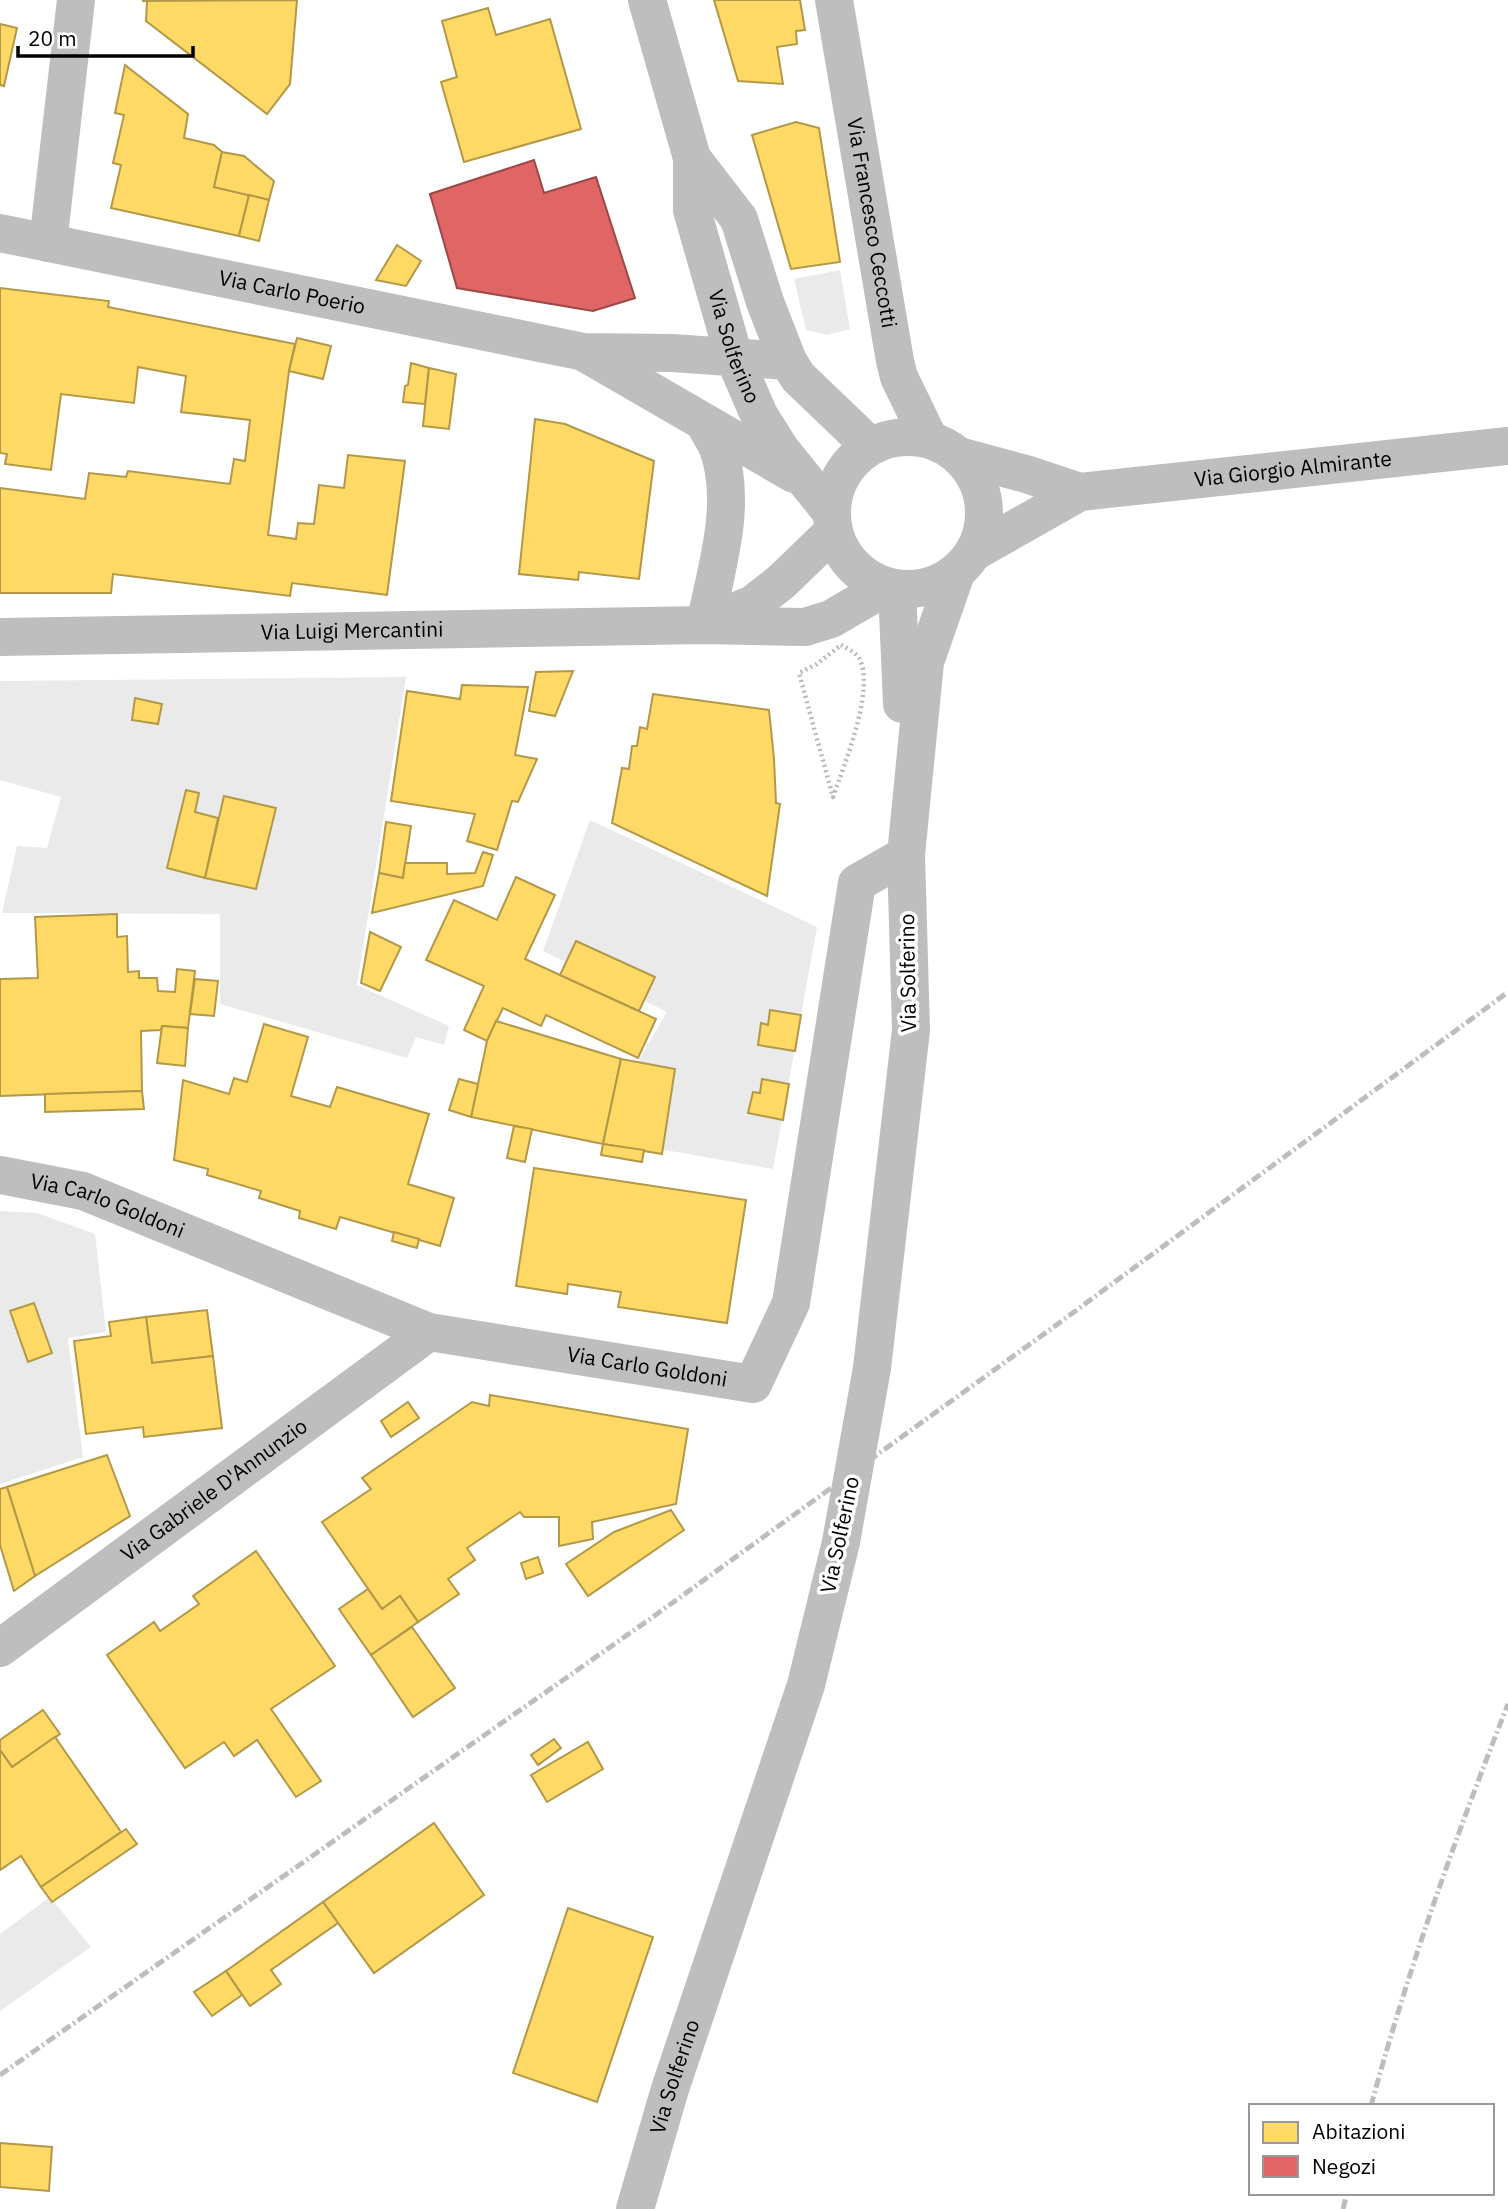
<svg xmlns="http://www.w3.org/2000/svg" width="1508" height="2209" font-family="'IBM Plex Sans',sans-serif">
  <style>
    .green { fill: #eaeaea }
    .homes { fill: #ffd966; stroke: #b29847; stroke-width: 2 }
    .shops { fill: #e06666; stroke: #9d4747; stroke-width: 2 }
    .lines { fill: none; stroke-linecap: round; stroke-linejoin: round }
    .path { stroke: #b8b8b8; stroke-width: 4.5; stroke-dasharray: 2 3.5; stroke-linecap: butt }
    .minor { stroke: #bebebe; stroke-width: 38 }
    .tertiary { stroke: #bebebe; stroke-width: 38 }
    .rail { stroke: #bdbdbd; stroke-width: 5; stroke-dasharray: 10 3.5 2 3.5; stroke-linecap: butt }
    .tertiary-bridge { stroke: #bebebe; stroke-width: 38 }
    .labels { text-anchor: middle; stroke-width: 7; stroke-linejoin: round; paint-order: stroke }
    .street-label { font-size: 21px; fill: #000; stroke: #fff }
  </style>
  <rect width="100%" height="100%" fill="#fff"/>
  <g class="green">
    <path d="M840,270L850,329L827,335L806,330L794,279Z"/>
    <path d="M406,677L357,985L449,1026L444,1045L416,1037L407,1058L220,1004V914L2,913L17,846L47,848L61,797L0,780V681Z"/>
    <path d="M590,820L817,927L773,1169L479,1117L637,1063L667,1012L543,951Z"/>
    <path d="M0,1211L37,1213L95,1234L106,1332L68,1338L83,1457L0,1484Z"/>
    <path d="M50,1897L91,1947L0,2011V1934Z"/>
  </g>
  <g class="homes">
    <path d="M297,0L290,84L267,114L146,21L147,1H142Z"/>
    <path d="M714,0H800L805,30L796,31L797,44L777,47L783,84L738,81Z"/>
    <path d="M488,8L496,35L550,19L581,129L464,162L441,82L457,77L442,21Z"/>
    <path d="M0,24L17,28L4,86L0,85Z"/>
    <path d="M125,65L188,114L184,138L214,145L222,152L214,187L249,195L239,236L111,208L121,165L113,163L124,115L115,113Z"/>
    <path d="M796,122L819,128L840,262L791,269L752,135Z"/>
    <path d="M222,152L244,156L274,181L269,200L214,187Z"/>
    <path d="M249,195L269,200L259,241L239,236Z"/>
    <path d="M397,245L421,261L406,286L376,280Z"/>
    <path d="M0,288L109,301L108,307L295,344L289,371L268,535L296,539L298,523L314,524L319,485L344,488L348,455L405,461L387,595L292,583L290,596L113,574L111,593H0V488L85,499L89,473L126,477L128,471L230,484L234,459L245,461L250,420L181,412L186,376L138,367L134,403L61,394L51,470L5,464L7,454L0,453Z"/>
    <path d="M297,338L331,346L323,379L289,371Z"/>
    <path d="M411,363L429,368L425,404L403,402L405,386L408,385Z"/>
    <path d="M429,368L456,374L449,429L423,426Z"/>
    <path d="M535,419L565,424L654,461L639,579L579,572L578,580L519,574Z"/>
    <path d="M573,671L555,716L529,711L536,672Z"/>
    <path d="M462,685L528,687L515,755L537,759L518,802L512,801L497,850L467,841L475,814L391,801L407,691L460,699Z"/>
    <path d="M653,694L769,710L774,759L776,803L780,804L767,896L612,823L622,768L629,769L632,746H637L640,727L647,729Z"/>
    <path d="M135,698L162,704L158,724L132,720Z"/>
    <path d="M186,790L199,793L195,812L218,818L205,878L167,868Z"/>
    <path d="M224,796L276,808L256,889L205,878Z"/>
    <path d="M386,822L411,826L403,878L379,873Z"/>
    <path d="M483,852L493,855L483,886L372,913L379,873L403,878L405,863H447V874L475,873Z"/>
    <path d="M516,877L555,895L525,959L656,1019L638,1058L546,1015L541,1026L503,1008L487,1041L464,1030L484,986L426,960L454,900L497,920Z"/>
    <path d="M117,914V937L127,936L128,972L139,971V978H157L158,991L175,992L177,969L195,971L188,1028L162,1026L161,1030L141,1031L142,1091L0,1096V979L38,978L35,917Z"/>
    <path d="M370,932L401,947L380,991L361,983Z"/>
    <path d="M576,941L655,977L639,1011L560,975Z"/>
    <path d="M195,979L218,981L214,1016L190,1014Z"/>
    <path d="M770,1010L801,1015L795,1051L758,1045L761,1023L768,1025Z"/>
    <path d="M496,1021L621,1059L603,1144L471,1117L487,1041Z"/>
    <path d="M264,1024L308,1037L291,1096L330,1107L337,1087L429,1114L408,1184L454,1198L440,1246L340,1217L336,1229L299,1218L300,1211L259,1198L261,1191L207,1175L208,1169L174,1160L183,1080L229,1094L234,1078L247,1082Z"/>
    <path d="M162,1026L188,1028L185,1066L157,1063Z"/>
    <path d="M621,1059L675,1069L662,1154L603,1144Z"/>
    <path d="M459,1079L478,1084L471,1117L449,1110Z"/>
    <path d="M762,1079L789,1084L783,1120L748,1113L753,1092L760,1093Z"/>
    <path d="M142,1091L144,1109L45,1112V1094Z"/>
    <path d="M514,1126L532,1129L525,1162L507,1158Z"/>
    <path d="M603,1144L644,1150L642,1162L601,1155Z"/>
    <path d="M534,1168L746,1200L727,1323L618,1307L621,1292L568,1284L567,1294L516,1286Z"/>
    <path d="M394,1232L419,1239L417,1248L392,1241Z"/>
    <path d="M34,1303L52,1353L28,1362L10,1311Z"/>
    <path d="M207,1310L213,1356L152,1363L146,1317Z"/>
    <path d="M146,1317L152,1363L213,1356L222,1428L144,1437L143,1427L86,1434L74,1341L111,1336L109,1322Z"/>
    <path d="M490,1395L688,1429L676,1504L592,1522L593,1539L559,1546V1517H524L520,1512L467,1548L475,1560L448,1579L459,1594L418,1622L400,1596L382,1609L322,1522L371,1489L362,1478L472,1402L489,1406Z"/>
    <path d="M408,1402L419,1418L391,1437L381,1421Z"/>
    <path d="M107,1455L130,1516L35,1576L7,1487Z"/>
    <path d="M7,1487L35,1576L14,1591L0,1545V1489Z"/>
    <path d="M671,1510L684,1530L588,1596L566,1564L614,1532Z"/>
    <path d="M256,1551L335,1666L271,1709L321,1781L296,1797L257,1740L234,1756L224,1742L185,1768L107,1655L154,1622L160,1631L199,1604L193,1596Z"/>
    <path d="M538,1557L543,1573L526,1579L521,1563Z"/>
    <path d="M368,1589L382,1609L400,1596L418,1622L371,1655L339,1609Z"/>
    <path d="M412,1627L455,1688L413,1717L371,1655Z"/>
    <path d="M43,1710L60,1734L12,1767L0,1750V1740Z"/>
    <path d="M55,1737L121,1832L41,1887L21,1856L0,1870V1750L12,1767Z"/>
    <path d="M554,1739L561,1748L538,1765L531,1755Z"/>
    <path d="M588,1742L603,1769L547,1802L531,1775Z"/>
    <path d="M434,1823L484,1895L374,1973L323,1902Z"/>
    <path d="M126,1829L137,1844L52,1902L41,1887Z"/>
    <path d="M323,1902L338,1923L271,1970L281,1984L250,2006L226,1971Z"/>
    <path d="M568,1908L653,1937L597,2102L513,2073Z"/>
    <path d="M226,1971L242,1995L212,2016L194,1992Z"/>
    <path d="M0,2143L52,2147L49,2191L0,2187Z"/>
  </g>
  <path class="shops" d="M534,160L544,193L596,177L635,298L593,311L457,288L430,194Z"/>
  <g class="lines">
    <path class="path" d="M841,645C847,648 855,652 859,658C876,688 844,765 833,797L799,673L817,664Z"/>
    <g class="minor">
      <path id="s1" d="M834,0L895,361L899,377L929,439"/>
      <path d="M48,243L76,0"/>
      <path d="M959,456L1026,474L1080,492"/>
      <path id="s2" d="M974,552L1080,492L1508,446"/>
      <path d="M710,622L753,604L781,582L833,532"/>
      <path id="s3" d="M0,637L705,625L805,627L831,619L886,587"/>
      <path id="s4" d="M0,1175L83,1191L429,1332L753,1384L791,1303L857,883L906,855"/>
      <path id="s5" d="M0,1648L429,1332"/>
    </g>
    <g class="tertiary">
      <path id="s6" d="M647,0L692,158V210L734,357L759,415L781,450L831,512"/>
      <path d="M692,158L739,219L765,302L788,361L798,377L870,446"/>
      <path id="s7" d="M0,233L584,352L672,353L788,361"/>
      <path d="M585,353L794,474"/>
      <circle cx="908" cy="513" r="76"/>
      <path d="M897,589L902,704"/>
      <path d="M705,625C716,569 738,504 718,448C714,440 709,432 705,424"/>
      <path d="M872,1368L911,1030L906,855L925,662L956,573"/>
      <path id="s8" d="M635,2209L670,2089L806,1685L841,1542"/>
    </g>
    <g class="rail">
      <path d="M0,2075L650,1619L1055,1326L1508,992"/>
      <path d="M1371,2106C1408,1969 1456,1836 1508,1704"/>
      <path d="M1343,2209L1347,2193"/>
    </g>
    <path class="tertiary-bridge" d="M841,1542L872,1368"/>
  </g>
  <g class="labels">
    <g class="street-label">
      <text dy="7" stroke="none"><textPath href="#s1" startOffset="226">Via Francesco Ceccotti</textPath></text>
      <text dy="7" stroke="none"><textPath href="#s7" startOffset="298">Via Carlo Poerio</textPath></text>
      <text dy="7" stroke="none"><textPath href="#s6" startOffset="359">Via Solferino</textPath></text>
      <text dy="7" stroke="none"><textPath href="#s2" startOffset="336">Via Giorgio Almirante</textPath></text>
      <text dy="7" stroke="none"><textPath href="#s3" startOffset="352">Via Luigi Mercantini</textPath></text>
      <text transform="translate(908 973) rotate(-91)" y="7">Via Solferino</text>
      <text dy="7" stroke="none"><textPath href="#s4" startOffset="112">Via Carlo Goldoni</textPath></text>
      <text dy="7" stroke="none"><textPath href="#s4" startOffset="679">Via Carlo Goldoni</textPath></text>
      <text dy="7" stroke="none"><textPath href="#s5" startOffset="266">Via Gabriele D'Annunzio</textPath></text>
      <text transform="translate(840 1535) rotate(-78)" y="7">Via Solferino</text>
      <text dy="7" stroke="none"><textPath href="#s8" startOffset="138">Via Solferino</textPath></text>
    </g>
  </g>
  <rect x="1249" y="2104" width="245" height="91" fill="#ffffff" stroke="#999999" stroke-width="2"/>
  <rect x="1263" y="2122" width="35" height="21" fill="#ffd966" stroke="#999999" stroke-width="2"/>
  <text x="1312" y="2139" font-size="21" fill="#000000">Abitazioni</text>
  <rect x="1263" y="2156" width="35" height="21" fill="#e06666" stroke="#999999" stroke-width="2"/>
  <text x="1312" y="2174" font-size="21" fill="#000000">Negozi</text>
  <path d="M18 46v10h175v-10" fill="none" stroke="#000000" stroke-width="3.5"/>
  <text x="28" y="46" font-size="21" fill="#000000" stroke="#ffffff" stroke-width="5" paint-order="stroke">20 m</text>
</svg>
